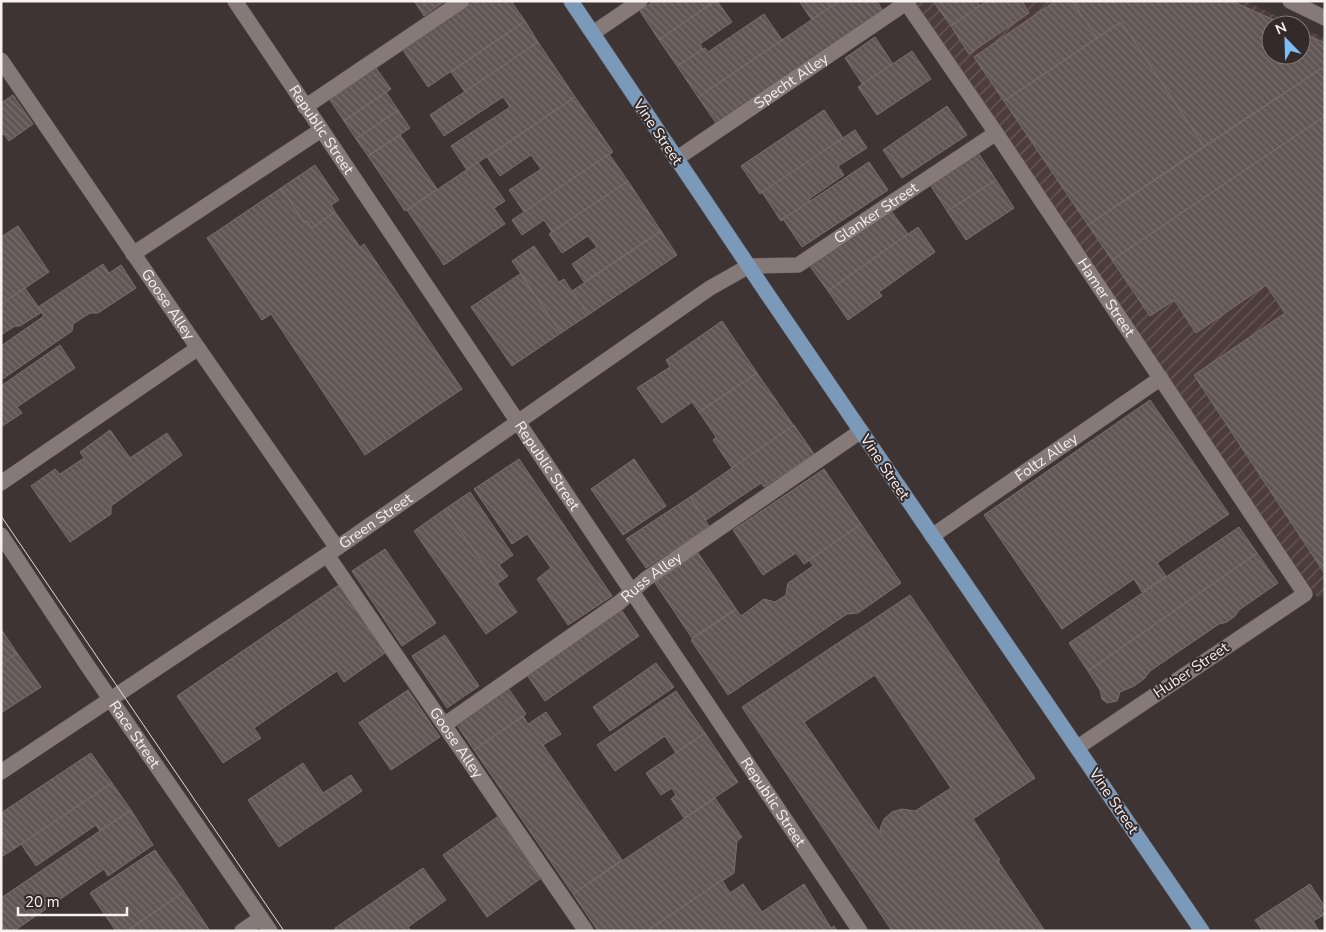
<svg xmlns="http://www.w3.org/2000/svg" width="1326" height="932" font-family="'Nunito Sans',sans-serif">
  <style>
    .industrial { fill: url(#industrial-furrows) }
    .building { fill: url(#building-back-hatch); stroke: #7a6f6d; fill-rule: evenodd }
    .lines { fill: none; stroke-linecap: round; stroke-linejoin: round }
    .minor-casing { stroke: #5c5352; stroke-width: 16 }
    .major-casing { stroke: #5c5352; stroke-width: 16 }
    .minor { stroke: #857a78; stroke-width: 15 }
    .major { stroke: #7b99b9; stroke-width: 15 }
    .tram { stroke: #e1dad9; stroke-width: 1 }
    .labels { text-anchor: middle; stroke-width: 4; stroke-linejoin: round; paint-order: stroke }
    .street-label { font-size: 15px; fill: #f7f1f0; stroke: #342a29 }
  </style>
  <defs>
    <pattern id="industrial-furrows" width="10" height="10" patternUnits="userSpaceOnUse" patternTransform="scale(1.25)"><rect width="10" height="10" fill="#4d3d3a"/><path d="M-1 1l2-2M0 10L10 0M9 11l2-2" fill="none" stroke="#675a57"/></pattern>
    <pattern id="building-back-hatch" width="6" height="6" patternUnits="userSpaceOnUse" patternTransform="scale(1.25)"><rect width="6" height="6" fill="#605654"/><path d="M-1 5l2 2M0 0l6 6M5-1l2 2" fill="none" stroke="#786f6d"/></pattern>
  </defs>
  <rect width="100%" height="100%" fill="#3e3433"/>
  <path class="industrial" d="M912,1H1246L1295,25H1271V55H1301V28L1325,38V597H1317Z"/>
  <g class="building">
    <path d="M414,1H445L424,16Z"/>
    <path d="M475,1H511L525,21L428,87L403,50Z"/>
    <path d="M654,1H715L659,40L640,11Z"/>
    <path d="M715,1H717L732,22L700,44L703,49L677,66L659,40Z"/>
    <path d="M799,1H839L812,20Z"/>
    <path d="M839,1H877L883,11L716,123L698,97Z"/>
    <path d="M933,1H977L980,6L951,26Z"/>
    <path d="M987,1H1022L1029,13L969,54L951,26Z"/>
    <path d="M1055,1H1072L1097,38L1004,101L974,57Z"/>
    <path d="M1072,1H1232L1285,25H1271V55H1301V32L1325,43V66L1204,146L1121,22L1097,38Z"/>
    <path d="M764,14L782,40L698,97L677,66L703,49L705,48L708,52Z"/>
    <path d="M525,21L538,42L465,92L451,72Z"/>
    <path d="M1121,22L1204,146L1088,225L1004,101Z"/>
    <path d="M875,37L893,64L863,85L845,58Z"/>
    <path d="M538,42L575,97L467,170L451,146L510,107L503,97L444,136L430,115Z"/>
    <path d="M912,51L931,79L877,115L858,87Z"/>
    <path d="M1325,66V116L1112,260L1088,225Z"/>
    <path d="M376,68L391,89L344,121L330,100Z"/>
    <path d="M386,92L398,110L356,139L344,121Z"/>
    <path d="M13,95L33,124L9,141L4,134L1,136V103Z"/>
    <path d="M575,97L613,152L524,212L509,190L541,169L531,155L500,176L487,157Z"/>
    <path d="M947,106L967,135L902,178L883,150Z"/>
    <path d="M398,110L410,128L368,156L356,139Z"/>
    <path d="M824,110L843,138L760,194L741,166Z"/>
    <path d="M1325,116V574L1194,375L1285,313L1266,285L1196,333L1174,300L1150,316L1112,260Z"/>
    <path d="M855,130L867,148L838,166L844,175L809,199L811,201L781,221L762,192Z"/>
    <path d="M400,135L437,189L405,211L368,156Z"/>
    <path d="M977,151L996,180L947,211L929,183Z"/>
    <path d="M609,154L628,181L552,232L544,220L522,235L512,220Z"/>
    <path d="M478,162L505,201L494,208L505,224L444,265L407,210Z"/>
    <path d="M869,162L888,190L802,247L783,219Z"/>
    <path d="M315,165L339,200L331,205L335,212L312,228L307,221L304,222L281,188Z"/>
    <path d="M996,180L1014,208L966,240L947,211Z"/>
    <path d="M628,181L661,231L584,282L572,264L597,247L588,236L562,253L549,234Z"/>
    <path d="M281,188L304,222L307,221L312,228L335,212L360,247L364,244L462,389L365,455L271,314L262,320L207,238Z"/>
    <path d="M889,208L908,234L828,291L809,265Z"/>
    <path d="M18,226L49,272L1,304V237Z"/>
    <path d="M918,227L935,252L879,292L882,296L848,320L828,291Z"/>
    <path d="M661,231L677,255L588,315L572,291Z"/>
    <path d="M534,246L559,282L564,279L588,315L561,333L512,261Z"/>
    <path d="M103,264L109,273L121,265L136,288L98,313H90L73,324L72,331L1,380V346L44,316L38,307Z"/>
    <path d="M520,274L561,333L512,366L471,307Z"/>
    <path d="M25,288L42,312L20,326H15L1,335V304Z"/>
    <path d="M722,321L757,373L699,412L692,402L662,423L637,388L670,367L666,360Z"/>
    <path d="M60,345L75,368L17,407L22,413L1,427V386Z"/>
    <path d="M757,373L794,426L732,468L713,440L716,437L699,412Z"/>
    <path d="M1150,400L1229,514L1157,563L1166,576L1142,592L1134,579L1062,629L984,515Z"/>
    <path d="M794,425L814,454L764,487L761,483L706,520L690,497Z"/>
    <path d="M110,430L130,458L167,433L182,455L111,506V514L70,542L31,486L55,469L60,474L84,458L80,452Z"/>
    <path d="M519,459L612,596L568,625L537,579L551,568L527,534L512,544L474,489Z"/>
    <path d="M634,459L666,506L623,535L591,489Z"/>
    <path d="M824,469L861,524L804,564L796,553L763,575L733,530Z"/>
    <path d="M470,492L513,555L499,565L508,576L497,584L445,509Z"/>
    <path d="M690,497L709,526L646,568L626,539Z"/>
    <path d="M445,509L517,612L486,634L414,531Z"/>
    <path d="M861,524L901,583L858,613L847,614L728,695L691,640L736,609L741,616L764,599L775,602L786,595L788,583L813,566L809,560Z"/>
    <path d="M1239,527L1257,553L1088,671L1069,643Z"/>
    <path d="M385,549L436,623L402,646L352,571Z"/>
    <path d="M698,553L736,609L692,638L655,583Z"/>
    <path d="M1257,553L1278,583L1239,610L1235,616L1227,622L1219,624L1150,671L1144,679L1134,686L1120,692L1117,701L1107,703L1102,699L1100,690L1088,671Z"/>
    <path d="M339,585L385,653L344,682L337,671L254,728L261,738L223,763L177,696Z"/>
    <path d="M910,595L1035,778L973,819L1000,860L998,861L1045,931H892L742,707ZM875,675L951,788L915,811L902,809L892,812L884,819L880,829L881,834L804,722Z"/>
    <path d="M620,608L639,636L545,701L525,672Z"/>
    <path d="M1,629L17,653L1,664Z"/>
    <path d="M445,635L479,686L447,708L412,656Z"/>
    <path d="M17,653L41,687L1,713V664Z"/>
    <path d="M656,663L674,687L610,731L593,707Z"/>
    <path d="M506,685L526,714L474,750L454,721Z"/>
    <path d="M408,690L440,737L391,770L359,723Z"/>
    <path d="M676,691L705,733L676,753L665,736L615,771L597,745Z"/>
    <path d="M546,712L561,734L543,745L622,860L573,894L474,750L523,716L528,724Z"/>
    <path d="M705,733L738,782L684,818L671,799L676,795L672,788L661,795L646,773Z"/>
    <path d="M91,753L112,783L14,849L1,830V813Z"/>
    <path d="M303,763L323,793L351,775L362,791L279,847L248,800Z"/>
    <path d="M112,783L131,810L100,831L96,825L36,866L21,844Z"/>
    <path d="M715,798L742,837L737,841L734,873L647,931H598L573,894Z"/>
    <path d="M131,810L153,845L108,876L104,869L14,931H5L1,925V898Z"/>
    <path d="M497,817L540,879L487,917L443,855Z"/>
    <path d="M1,830L14,849L1,857Z"/>
    <path d="M155,850L184,892L127,931H116L90,893Z"/>
    <path d="M423,868L446,900L408,927L411,931H336L335,928Z"/>
    <path d="M722,880L730,893L743,884L762,912L804,884L831,928L834,926L837,931H647Z"/>
    <path d="M1310,884L1325,907L1321,910L1324,915L1313,921L1319,931H1263L1255,920Z"/>
    <path d="M184,892L210,931H127Z"/>
  </g>
  <g class="lines">
    <defs>
      <g id="minor">
        <path id="s1" d="M235,1L860,931"/>
        <path id="s2" d="M905,1L996,133L1305,594L1078,747"/>
        <path d="M1290,1L1325,18"/>
        <path d="M593,33L640,1"/>
        <path id="s3" d="M1,60L198,348L337,548"/>
        <path d="M305,107L462,1"/>
        <path id="s4" d="M676,159L906,3"/>
        <path d="M133,254L321,130"/>
        <path d="M1,483L198,348"/>
        <path id="s5" d="M1,535L89,668L270,931"/>
        <path id="s6" d="M932,536L1161,378"/>
        <path id="s7" d="M327,555L586,931"/>
        <path id="s8" d="M444,725L620,602L646,579L861,431"/>
        <path id="s9" d="M1,772L327,555L710,288L749,266L798,265L996,133"/>
        <path d="M242,931L261,918"/>
      </g>
      <path id="major" d="M571,1L766,292L1202,931"/>
    </defs>
    <use href="#minor" class="minor-casing"/>
    <use href="#major" class="major-casing"/>
    <use href="#minor" class="minor"/>
    <use href="#major" class="major"/>
    <path class="tram" d="M1,516L284,931"/>
  </g>
  <g class="labels">
    <g class="street-label">
      <text dy="5" stroke="none"><textPath href="#s4" startOffset="139">Specht Alley</textPath></text>
      <text dy="5" stroke="none"><textPath href="#s1" startOffset="155">Republic Street</textPath></text>
      <text transform="translate(658 132) rotate(56)" y="5">Vine Street</text>
      <text dy="5" stroke="none"><textPath href="#s9" startOffset="1046">Glanker Street</textPath></text>
      <text dy="5" stroke="none"><textPath href="#s2" startOffset="358">Hamer Street</textPath></text>
      <text dy="5" stroke="none"><textPath href="#s3" startOffset="296">Goose Alley</textPath></text>
      <text dy="5" stroke="none"><textPath href="#s6" startOffset="139">Foltz Alley</textPath></text>
      <text dy="5" stroke="none"><textPath href="#s1" startOffset="560">Republic Street</textPath></text>
      <text transform="translate(885 467) rotate(56)" y="5">Vine Street</text>
      <text dy="5" stroke="none"><textPath href="#s9" startOffset="451">Green Street</textPath></text>
      <text dy="5" stroke="none"><textPath href="#s8" startOffset="255">Russ Alley</textPath></text>
      <text transform="translate(1191 670) rotate(-34)" y="5">Huber Street</text>
      <text dy="5" stroke="none"><textPath href="#s5" startOffset="240">Race Street</textPath></text>
      <text dy="5" stroke="none"><textPath href="#s7" startOffset="228">Goose Alley</textPath></text>
      <text transform="translate(1114 801) rotate(56)" y="5">Vine Street</text>
      <text dy="5" stroke="none"><textPath href="#s1" startOffset="965">Republic Street</textPath></text>
    </g>
  </g>
  <rect width="1326" height="932" fill="none" stroke="#f7f1f0" stroke-width="5"/>
  <g transform="translate(1286 40) rotate(337)"><circle r="24" fill="#342a29" stroke="#827a79"/>
  <path d="M0-4L9 19L0 12L-9 19Z" fill="#7fbdf9"/>
  <text y="-8" font-size="14" font-weight="bold" text-anchor="middle" fill="#f7f1f0">N</text>
  </g>
  <path d="M18 907v8h109v-8" fill="none" stroke="#f7f1f0" stroke-width="2.5"/>
  <text x="25" y="907" font-size="15" fill="#f7f1f0" stroke="#342a29" stroke-width="4" paint-order="stroke">20 m</text>
</svg>
